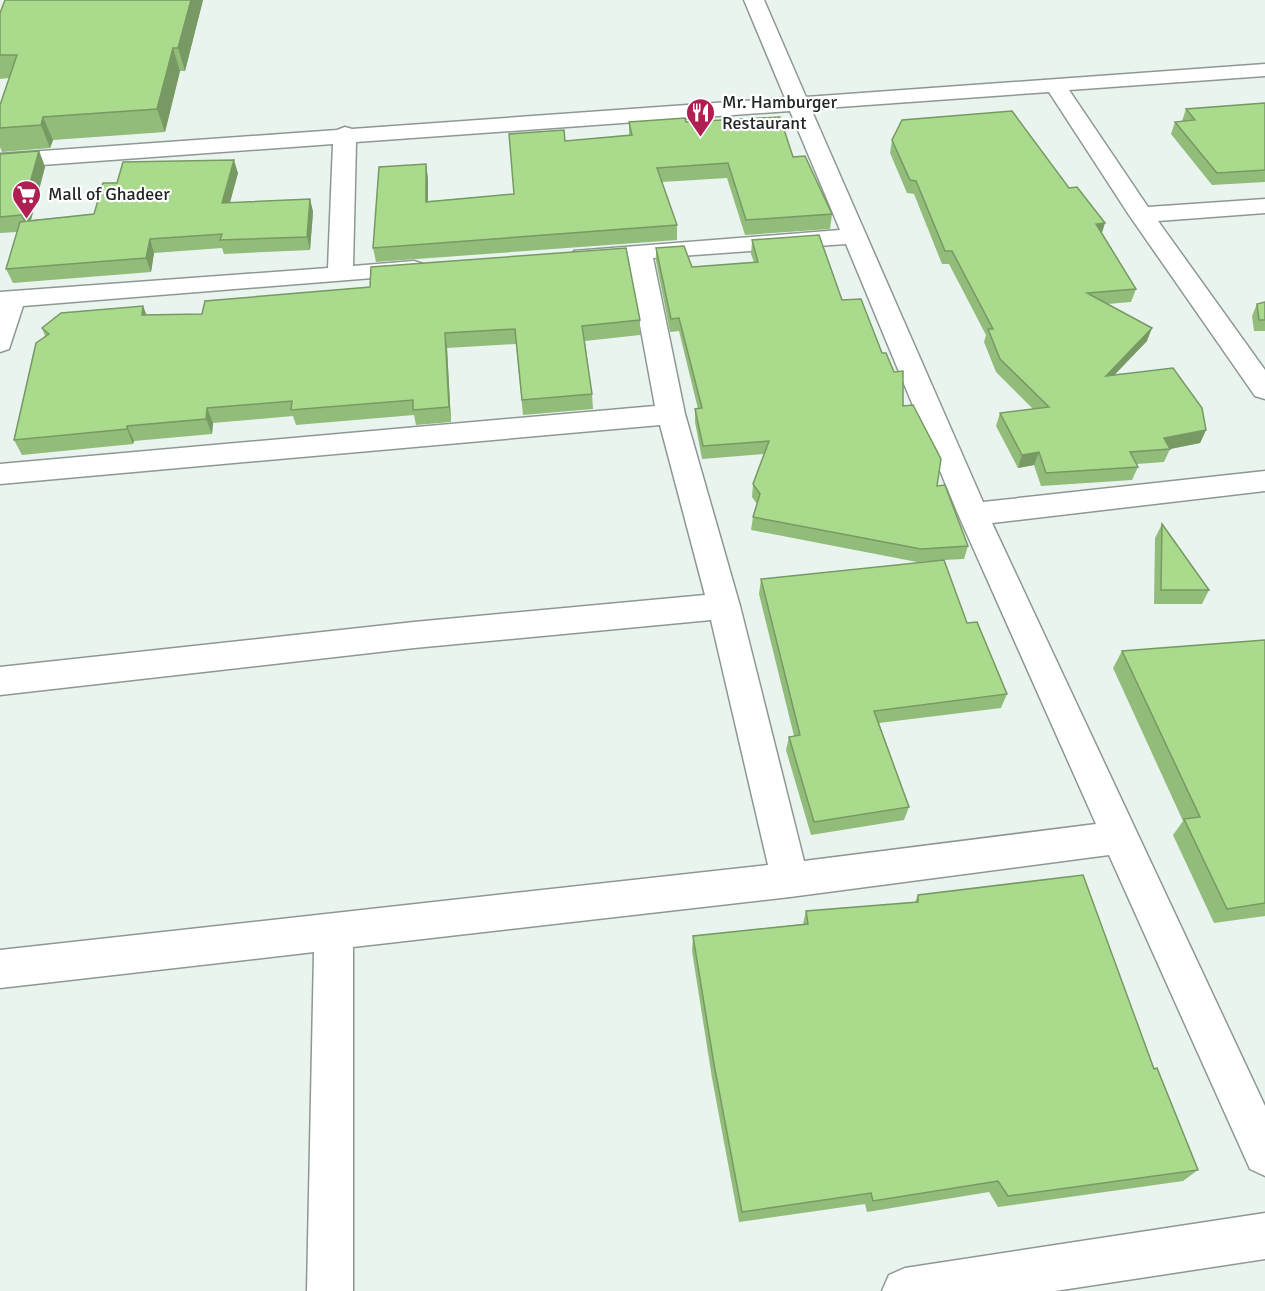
<svg xmlns="http://www.w3.org/2000/svg" width="1265" height="1291" font-family="Signika,sans-serif">
  <style>
    .lines { fill: none; stroke-linecap: round; stroke-linejoin: round }
    .minor-casing { stroke: #8e9893; stroke-width: 3 }
    .minor { fill: #fff; fill-rule: evenodd }
    .wall { fill: #92bc79 }
    .shaded-wall { fill: #779963 }
    .building { fill: #aadb8d; stroke: #779963; stroke-width: 1.5 }
    .labels { text-anchor: middle; stroke-width: 4.5; stroke-linejoin: round; paint-order: stroke }
    .far-poi-label { font-size: 18px; fill: #212523; stroke: #fff; text-anchor: start }
  </style>
  <rect width="100%" height="100%" fill="#e9f4ef"/>
  <g class="lines">
    <defs>
      <g id="minor">
        <path d="M744,0H764L806,97L1265,64V76L1069,90L1148,207L1265,199V213L1158,221L1265,370V399L1255,396L1129,215L1049,92L811,109L983,502L1265,471V491L992,523L1265,1106V1176L1250,1169L1109,855L790,897L353,947V1291H307L314,952L0,988V950L768,865L711,620L414,648L0,695V667L414,622L705,595L660,425L0,484V464L655,406L628,260L583,263L574,261L571,256L574,251L840,230L790,111L356,142L353,266L414,261L423,264L427,269L423,274L23,306L9,349L0,352V292L328,268L333,144L0,168V154L337,130L345,127L352,129L785,98ZM846,244L958,514L1096,824L804,861L740,606L685,414L653,258Z"/>
        <path d="M1265,1213V1259L1055,1291H882L889,1275L905,1268Z"/>
      </g>
    </defs>
    <use href="#minor" class="minor-casing"/>
    <use href="#minor" class="minor"/>
  </g>
  <g class="wall">
    <path d="M203,0L185,71H180L165,132L53,140L50,148L2,152L0,147V105L9,78L0,79V13Z"/>
    <path d="M1265,103V182L1212,185L1171,134L1175,122L1182,121L1186,109Z"/>
    <path d="M629,122H686L793,157L832,214L830,229L745,235L727,178L662,182L677,225V240L376,262L373,248L426,164L428,179V201L514,194L565,141L629,135Z"/>
    <path d="M892,140L1102,233L1136,289L1131,302L1108,304L1147,341L1114,375L1206,430L1200,443L1170,449L1164,462L1137,464L1138,467L1132,480L1041,486L1034,465L1018,468L996,426L1000,413L1033,409L996,372L984,342L986,335L949,264H942L914,194L907,193L890,153Z"/>
    <path d="M39,151L45,167L31,220L94,214L238,173L230,203L310,199L313,212L310,250L224,254L222,248L154,253L151,272L13,283L6,269L17,232L0,233V154Z"/>
    <path d="M752,240L842,300L903,406L937,486L968,546L964,559L944,560L967,623L1007,694L1001,708L879,723L909,807L904,820L811,835L786,750L789,737L794,736L759,594L761,579L936,561L917,562L751,530L753,517L757,504L752,497L753,484L764,454L702,459L695,422V409H698L679,331L670,332L656,261V248L692,267L754,262L751,254Z"/>
    <path d="M1265,302V331H1254L1252,316L1257,304Z"/>
    <path d="M147,315L640,320V335L585,341L592,394L593,409L523,415L516,344L447,348L451,422L416,425L414,415L296,425L293,416L213,423L212,434L134,441L133,444L22,455L14,440L45,336L42,328Z"/>
    <path d="M1162,524L1209,590L1202,604H1154L1155,538Z"/>
    <path d="M1265,640V916L1214,923L1173,835L1183,821L1113,668L1122,651Z"/>
    <path d="M918,895L1154,1069L1198,1170L1183,1181L998,1207L989,1192L867,1212L865,1204L739,1222L712,1078L692,951L693,936L803,924L806,911L915,902Z"/>
  </g>
  <g class="shaded-wall">
    <path d="M191,0H203L185,71L178,48Z"/>
    <path d="M173,48L180,71L165,132L157,109Z"/>
    <path d="M43,117L53,140L50,148L41,125Z"/>
    <path d="M39,151L45,167L28,231L21,215Z"/>
    <path d="M234,160L238,173L226,216L222,203Z"/>
    <path d="M426,164L428,179V216L426,202Z"/>
    <path d="M310,199L313,212L310,250L307,237Z"/>
    <path d="M1105,223L1101,236L1096,224Z"/>
    <path d="M150,239L154,253L151,272L146,258Z"/>
    <path d="M143,306L149,321L142,315Z"/>
    <path d="M1152,328L1147,341L1101,389L1106,376Z"/>
    <path d="M445,333L447,348L451,422L449,407Z"/>
    <path d="M207,408L213,423L212,434L206,419Z"/>
    <path d="M127,426L134,441L133,444L127,429Z"/>
    <path d="M1206,430L1200,443L1165,450L1164,438Z"/>
    <path d="M1039,452L1034,465L1018,468L1022,455Z"/>
  </g>
  <g class="building">
    <path d="M5,0H191L178,48H173L157,109L43,117L41,125L0,128V105L17,55H0V13Z"/>
    <path d="M1265,103V170L1217,173L1175,122L1195,120L1186,109Z"/>
    <path d="M1012,111L1069,188L1077,187L1105,223L1096,224L1136,289L1087,293L1152,328L1106,376L1173,368L1202,408L1206,430L1164,438L1170,449L1130,452L1138,467L1046,473L1039,452L1022,455L1000,413L1049,407L1000,359L988,329H993L952,251H945L916,181L910,180L892,140L902,120Z"/>
    <path d="M780,117L793,157L805,156L832,214L746,220L728,163L657,168L677,225L373,248L379,167L426,164V202L514,194L509,134L564,130L565,141L632,135L629,122L685,118L686,122Z"/>
    <path d="M39,151L21,215L0,217V154Z"/>
    <path d="M234,160L222,203L310,199L307,237L220,240L222,234L150,239L146,258L6,269L20,222L94,214L103,183H117L123,162Z"/>
    <path d="M819,235L842,300L861,299L882,353H886L894,372L903,371V406L913,405L941,459L937,486L945,485L968,546L921,549L753,517L760,494L753,484L769,441L703,446L695,409L702,408L679,318L671,319L656,248L684,246L692,267L758,262L752,240Z"/>
    <path d="M626,248L640,320L582,326L592,394L522,400L515,329L445,333L449,407L413,410V400L291,410L292,401L207,408L206,419L127,426V429L14,440L36,343L49,334L42,328L61,313L143,306L142,315L202,314L205,301L370,287L371,267Z"/>
    <path d="M1265,302V320H1259L1257,304Z"/>
    <path d="M1162,524L1209,590H1161Z"/>
    <path d="M944,560L967,623L977,622L1007,694L874,711L909,807L814,822L789,737L800,735L761,579Z"/>
    <path d="M1265,640V903L1227,909L1184,819L1200,817L1122,651Z"/>
    <path d="M1083,875L1154,1069L1157,1068L1198,1170L1008,1196L998,1181L873,1201L871,1193L742,1212L714,1064L693,936L808,924L806,911L918,902V895Z"/>
  </g>
  <defs>
    <symbol id="restaurant-pin" viewBox="-11 -11 22 30"><path d="M0 17L-7.5 6A9.5 9.5 0 1 1 7.5 6Z" fill="#b01f52" stroke="#fff"/><path d="M-5-6h1v4h1v-4h1v4h1v-4h1v5L-1.5 .5V6h-2V.5L-5-1ZM5-6V6H3V1.5H1.5Q1.5-4 5-6Z" fill="#fff"/></symbol>
    <symbol id="supermarket-pin" viewBox="-11 -11 22 30"><path d="M0 17L-7.5 6A9.5 9.5 0 1 1 7.5 6Z" fill="#b01f52" stroke="#fff"/><path d="M-6-5.5h2.5l.6 2H6L4.5 2H-2.5L-4.4-4H-6ZM-1.5 3.2a1.3 1.3 0 1 0 .1 0ZM3 3.2a1.3 1.3 0 1 0 .1 0Z" fill="#fff"/></symbol>
  </defs>
  <g fill-rule="evenodd">
    <use href="#restaurant-pin" x="684" y="96" width="33" height="45"/>
    <use href="#supermarket-pin" x="10" y="178" width="33" height="45"/>
  </g>
  <g class="labels">
    <g class="far-poi-label">
      <text x="722" y="108">Mr. Hamburger<tspan x="722" dy="21">Restaurant</tspan></text>
      <text x="48" y="200">Mall of Ghadeer</text>
    </g>
  </g>
</svg>
